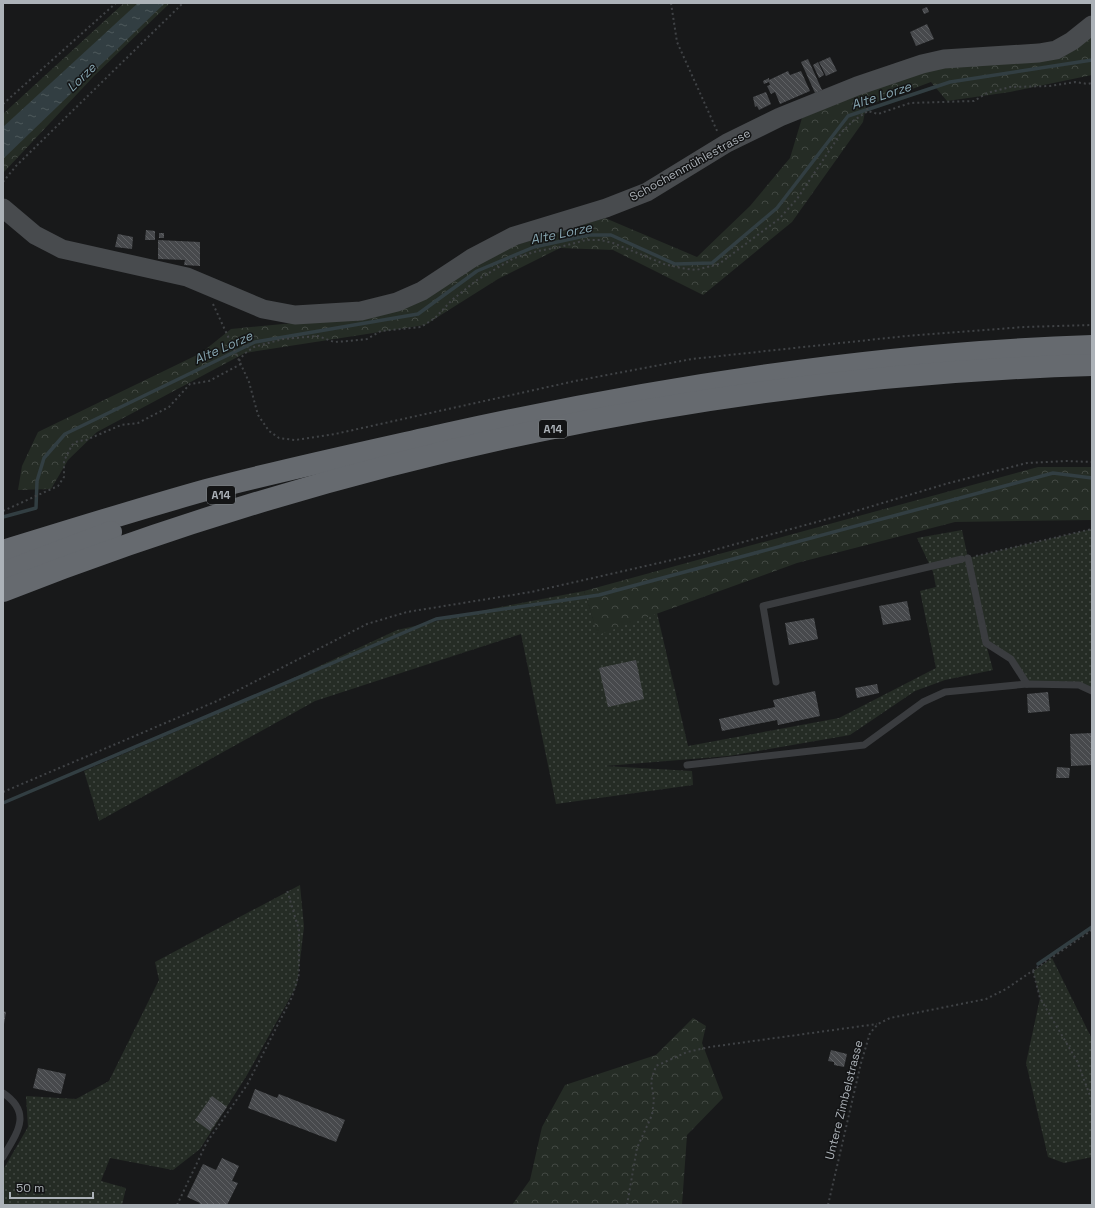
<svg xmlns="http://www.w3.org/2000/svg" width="1095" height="1208" font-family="'Space Grotesk',sans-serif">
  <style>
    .grass { fill: url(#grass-dots) }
    .forest { fill: url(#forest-crowns) }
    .water { fill: url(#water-ripples) }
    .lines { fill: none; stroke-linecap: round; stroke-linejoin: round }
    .stream { stroke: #323e42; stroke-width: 3.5 }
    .building { fill: url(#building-back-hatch) }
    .path { stroke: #404346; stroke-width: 2; stroke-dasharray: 2 3; stroke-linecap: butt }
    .lane { stroke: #3a3c3f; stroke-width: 7 }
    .secondary { stroke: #484b4e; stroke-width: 19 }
    .highway { stroke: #666a6f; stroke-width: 22 }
    .labels { text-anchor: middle; stroke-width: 3; stroke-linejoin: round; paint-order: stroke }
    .shield { fill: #131415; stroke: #7e8387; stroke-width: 1 }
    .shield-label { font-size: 11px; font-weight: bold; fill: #acb2b8 }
    .street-label { font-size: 12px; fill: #acb2b8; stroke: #131415 }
    .water-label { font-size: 13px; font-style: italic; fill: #86a5b0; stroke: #131415 }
  </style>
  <defs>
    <pattern id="grass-dots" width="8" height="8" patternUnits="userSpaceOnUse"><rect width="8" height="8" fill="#252c25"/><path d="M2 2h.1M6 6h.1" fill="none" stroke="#424843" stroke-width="1.8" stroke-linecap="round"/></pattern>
    <pattern id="forest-crowns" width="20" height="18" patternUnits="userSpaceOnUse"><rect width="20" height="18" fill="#252c25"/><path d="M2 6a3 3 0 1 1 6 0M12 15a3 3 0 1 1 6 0" fill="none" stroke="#424843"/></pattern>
    <pattern id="water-ripples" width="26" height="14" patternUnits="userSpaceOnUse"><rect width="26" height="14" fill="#323e42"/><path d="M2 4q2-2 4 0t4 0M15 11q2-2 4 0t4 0" fill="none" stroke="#4d585b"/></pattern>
    <pattern id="building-back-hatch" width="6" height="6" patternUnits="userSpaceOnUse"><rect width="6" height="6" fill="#47494c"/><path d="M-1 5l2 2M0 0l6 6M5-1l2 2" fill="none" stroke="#5f6164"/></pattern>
  </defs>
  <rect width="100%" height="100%" fill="#18191a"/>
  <g class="grass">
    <path d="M1092,529V691L1079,685L1027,684L1011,659L986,644L993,670L945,680L915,691L850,735L729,756L605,766L692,771L693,785L556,804L521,634L315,701L99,821L84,771L205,719L397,630L495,608L584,591L598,634L657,613L688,746L839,718L936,668L920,591L936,587L933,572L917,538L962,530L968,558Z"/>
    <path d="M300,885L304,927L297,985L247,1075L200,1149L173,1170L110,1158L101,1181L126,1188L122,1205H3V1170L28,1127L26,1096L76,1099L109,1081L159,980L155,962Z"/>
    <path d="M1052,958L1092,1039V1157L1064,1163L1048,1157L1026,1063L1040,998L1033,971Z"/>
  </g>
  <g class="forest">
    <path d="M124,3H170L94,76L3,173V114Z"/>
    <path d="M1092,29V75L1010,92L947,101L931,82L866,106L863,122L792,222L703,295L613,250L560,248L498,279L425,325L245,353L97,432L68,460L51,489L18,490L22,466L38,432L201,353L231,329L378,315L477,257L605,218L697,257L750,206L790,158L802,118L905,74L1004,56H1056Z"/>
    <path d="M1038,467H1092V520L955,522L797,563L598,635L584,591Z"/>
    <path d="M693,1018L706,1026L702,1043L723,1098L687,1135L682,1205H512L530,1180L542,1127L565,1085L656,1055Z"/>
  </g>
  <path class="water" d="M138,3H165L3,159V127Z"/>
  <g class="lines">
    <g class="stream">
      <path d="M3,517L36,508L37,481L44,458L65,434L255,342L418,314L477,271L534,247L589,235H611L675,264L712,263L777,208L848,116L950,82L1092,60"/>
      <path d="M3,803L436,619L599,595L1053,473L1092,478"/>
      <path d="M1038,964L1092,927"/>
    </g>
  </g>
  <g class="building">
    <path d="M927,7L929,12L924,14L922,9Z"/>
    <path d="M927,24L934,39L916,46L910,32Z"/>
    <path d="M830,57L837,71L826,76L819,62Z"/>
    <path d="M808,59L822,90L815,93L801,62Z"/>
    <path d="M818,62L824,75L819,78L813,65Z"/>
    <path d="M788,71L790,75L801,71L810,91L780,104L775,92L771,94L767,86L770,85L769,82L764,84L763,81L769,78V80Z"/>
    <path d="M766,92L771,104L759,110L757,106L755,107L753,97Z"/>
    <path d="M146,230L155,231V240H145Z"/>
    <rect x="159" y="233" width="5" height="5"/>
    <path d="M118,234L133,237L132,249L115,247Z"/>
    <path d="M158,240L200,242V266L184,265L185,260L158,259Z"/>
    <path d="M907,601L911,620L883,625L879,606Z"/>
    <path d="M814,618L818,639L789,645L785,623Z"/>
    <path d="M636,660L644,699L608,707L599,668Z"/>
    <path d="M877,684L879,693L857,698L855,688Z"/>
    <path d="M815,691L820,716L778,725L777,720L722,731L719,719L775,707L773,700Z"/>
    <path d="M1048,692L1050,711L1028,713L1027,694Z"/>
    <path d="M1092,733V765L1071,766L1070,734Z"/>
    <path d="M1057,767L1070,768L1069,778H1056Z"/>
    <path d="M3,1011L6,1012L4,1024H3Z"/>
    <path d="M831,1050L847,1054L844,1067L834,1065V1062L828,1061Z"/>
    <path d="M38,1068L66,1074L61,1094L33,1088Z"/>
    <path d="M255,1089L277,1098L279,1094L345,1120L336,1142L248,1108Z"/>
    <path d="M212,1096L227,1107L210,1131L195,1120Z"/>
    <path d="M222,1158L239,1166L232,1181L238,1183L227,1205H199L200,1203L187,1197L203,1164L216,1170Z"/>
  </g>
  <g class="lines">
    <g class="path">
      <path d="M671,3L677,42L718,133"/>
      <path d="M863,99L868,111"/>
      <path d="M3,104L116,3"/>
      <path d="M3,182L16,166L183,3"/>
      <path d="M213,304L249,382L258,415L269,431L279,438L295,440L335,434L575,381L692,359L906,336L1024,327L1092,325"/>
      <path d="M239,361L244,354L254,347L283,339L318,336L334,342L349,341L367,339L381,331L421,327L435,318L452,300L477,280L514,258L538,251L560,247L586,240H600L613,243L664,264L681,268L696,270L719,264L779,219L797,199L841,133L853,121L868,111L878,114L910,103L974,101L987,93L1010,87L1050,86L1075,82L1088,84L1092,83"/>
      <path d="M3,511L58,486L64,477V461L72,445L78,441L86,440L121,425L138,423L169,407L190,384L209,381L241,364"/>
      <path d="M976,556L1092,529"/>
      <path d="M3,792L217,701L367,624L407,612L531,592L703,553L846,514L949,483L1027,463L1066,461L1092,462"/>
      <path d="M1033,971L1040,998L1077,1061L1092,1101"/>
      <path d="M1092,1172V1185"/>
      <path d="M177,1205L207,1142L247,1085L292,997L299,974V930L287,890"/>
      <path d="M627,1205L637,1148L652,1115L654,1100L651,1081L656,1066L687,1052L710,1047L877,1024"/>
      <path d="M828,1205L861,1063L870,1033L878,1024L890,1018L986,999L1006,989L1092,930"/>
    </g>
    <g class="lane">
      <path d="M968,558L986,643L1011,659L1027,684"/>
      <path d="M776,682L763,606L962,559"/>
      <path d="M687,765L864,745L923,702L945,692L1027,684L1079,685L1092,691"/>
      <path d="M3,1093C33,1113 17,1133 3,1157"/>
    </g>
    <path class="secondary" d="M3,208L35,235L62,249L187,277L263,309L295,315L361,311L397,302L422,291L472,258L514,236L606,208L647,192L727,143L780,117L857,86L922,64L944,59L1039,53L1056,50L1072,41L1092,25"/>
    <g class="highway">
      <path d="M3,551C71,530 138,509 206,490C286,469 366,452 446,434C658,387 874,353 1092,346"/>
      <path d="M3,573L111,532"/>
      <path d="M3,591C349,455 720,376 1092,365"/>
    </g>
  </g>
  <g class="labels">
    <g class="shield">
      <rect x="539" y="420" width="28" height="18" rx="3"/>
      <rect x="207" y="486" width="28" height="18" rx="3"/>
    </g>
    <g class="shield-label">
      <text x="553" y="433">A14</text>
      <text x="221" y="499">A14</text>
    </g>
    <g class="street-label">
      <text transform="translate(690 165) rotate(-29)" y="4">Schochenmühlestrasse</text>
      <text transform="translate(844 1100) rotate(-76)" y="4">Untere Zimbelstrasse</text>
    </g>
    <g class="water-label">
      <text transform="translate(81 77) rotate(-44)" y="5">Lorze</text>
      <text transform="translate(881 95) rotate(-18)" y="5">Alte Lorze</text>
      <text transform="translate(561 233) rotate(-12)" y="5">Alte Lorze</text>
      <text transform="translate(223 347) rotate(-24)" y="5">Alte Lorze</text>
    </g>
  </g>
  <rect width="1095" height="1208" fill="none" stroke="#acb2b8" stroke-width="8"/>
  <path d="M10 1192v6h83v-6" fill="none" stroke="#acb2b8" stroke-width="2"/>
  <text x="16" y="1192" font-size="12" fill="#acb2b8" stroke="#131415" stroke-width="3" paint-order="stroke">50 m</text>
</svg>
